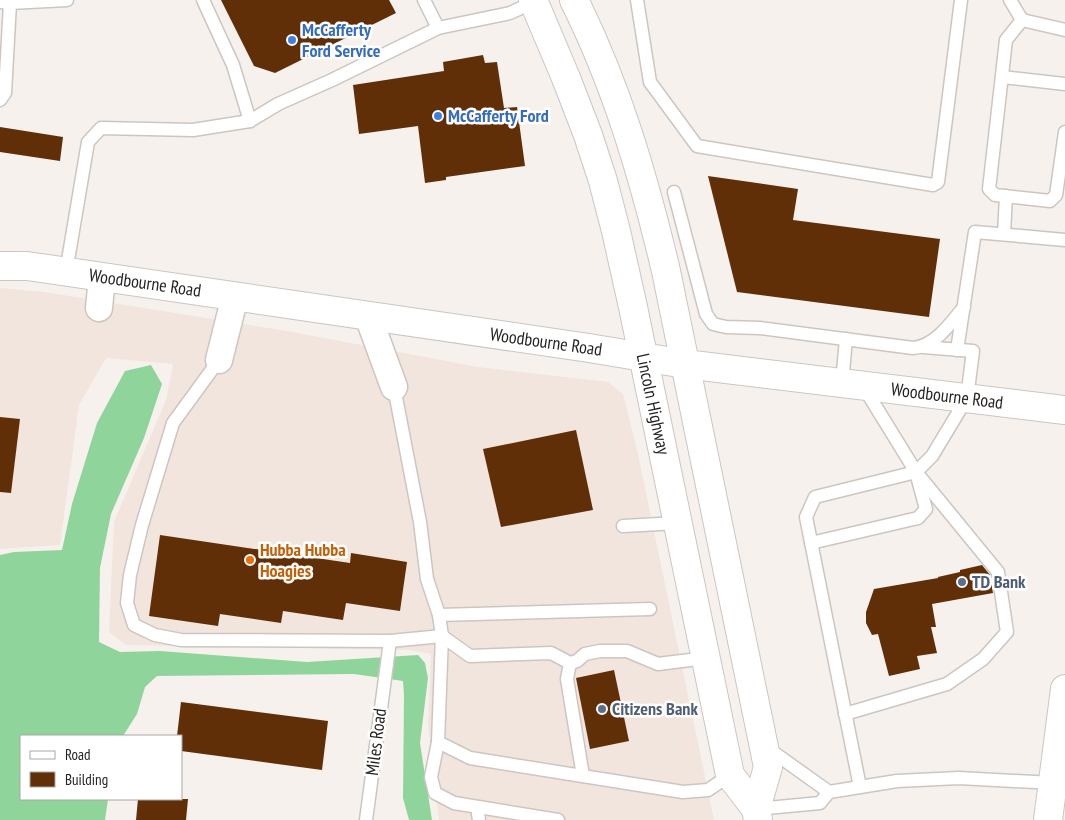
<svg xmlns="http://www.w3.org/2000/svg" width="1065" height="820" font-family="'PT Sans Narrow',sans-serif">
  <style>
    .built { fill: #f2e5dd }
    .forest { fill: #8fd59b }
    .building { fill: #602f07 }
    .lines { fill: none; stroke-linecap: round; stroke-linejoin: round }
    .service-casing { stroke: #ccc6c2; stroke-width: 15 }
    .minor-casing { stroke: #ccc6c2; stroke-width: 29 }
    .secondary-casing { stroke: #ccc6c2; stroke-width: 30 }
    .primary-casing { stroke: #ccc6c2; stroke-width: 30 }
    .service { stroke: #fff; stroke-width: 12 }
    .minor { stroke: #fff; stroke-width: 26 }
    .secondary { stroke: #fff; stroke-width: 28 }
    .primary { stroke: #fff; stroke-width: 28 }
    .shop-dot { fill: #3f7fe0; stroke: #fff; stroke-width: 2 }
    .food-dot { fill: #e8710a; stroke: #fff; stroke-width: 2 }
    .service-dot { fill: #5c6f8a; stroke: #fff; stroke-width: 2 }
    .labels { text-anchor: middle; stroke-width: 5; stroke-linejoin: round; paint-order: stroke }
    .shop-label { font-size: 18px; font-weight: bold; fill: #366cbe; stroke: #fff; text-anchor: start }
    .street-label { font-size: 18px; fill: #252221; stroke: #fff }
    .food-label { font-size: 18px; font-weight: bold; fill: #c56008; stroke: #fff; text-anchor: start }
    .service-label { font-size: 18px; font-weight: bold; fill: #4e5e75; stroke: #fff; text-anchor: start }
  </style>
  <rect width="100%" height="100%" fill="#f7f1ee"/>
  <path class="built" d="M0,288L44,292L287,331L478,367L608,382L623,394L638,454L714,820H439L428,725L431,654L409,650L126,645L109,632L114,522L166,400L173,364L106,358L79,405L60,545L0,549Z"/>
  <path class="forest" d="M151,365L162,384L144,438L111,514L100,568L99,642L120,652L160,651L307,662L418,655L425,663L428,678L420,743L432,820H409L403,798L404,696L403,681L354,674L157,676L145,687L137,714L123,736H21V799H108L105,820H0V555L14,552L62,550L72,504L97,423L125,371Z"/>
  <g class="building">
    <path d="M221,0H389L396,13L275,73L254,66Z"/>
    <path d="M483,55L485,63L497,62L504,108L517,107L525,166L446,177V180L425,183L418,126L359,134L353,85L444,71L443,62Z"/>
    <path d="M0,127L63,137L60,161L0,152Z"/>
    <path d="M708,176L798,189L793,220L940,239L929,317L737,292Z"/>
    <path d="M0,417L20,419L11,493L0,492Z"/>
    <path d="M576,430L593,510L501,527L483,449Z"/>
    <path d="M160,535L350,563L351,553L407,562L400,611L346,603L343,620L283,611L281,623L220,614L218,626L149,616Z"/>
    <path d="M982,565L990,575L993,593L932,604L936,627H931L937,653L917,656L920,669L889,676L878,634L872,635L866,623V612L874,589L938,578V577L960,572V570Z"/>
    <path d="M614,670L629,741L590,749L576,678Z"/>
    <path d="M181,702L328,721L322,770L181,751V736H177Z"/>
    <path d="M138,799H188L186,820H136Z"/>
  </g>
  <g class="lines">
    <defs>
      <g id="service">
        <path d="M203,0L233,65L250,121"/>
        <path d="M424,0L438,28"/>
        <path d="M637,0L650,82L697,146L933,185L938,182L961,0"/>
        <path d="M1010,0L1022,20L1065,30"/>
        <path d="M0,2L10,3L67,0"/>
        <path d="M1022,20L1006,40L989,189L995,195L1050,201L1056,195L1065,132"/>
        <path d="M1002,77L1065,84"/>
        <path d="M0,100L5,93L10,3"/>
        <path d="M674,192L706,314L713,324L726,327L760,328L913,348C935,346 951,323 964,307"/>
        <path d="M1004,234L1006,196"/>
        <path d="M66,272L88,142L101,128L193,130L250,121L278,104L332,80L438,28L510,13L534,2"/>
        <path d="M957,350L975,232L1065,240"/>
        <path d="M219,360L173,423L142,525L130,575L127,603L134,625L155,635L181,640L390,641L442,636L470,656L551,653L570,663L577,661L585,654L600,651H627L658,664L706,658"/>
        <path d="M842,383L846,339"/>
        <path d="M394,387L420,522L427,579L439,615L442,636L438,742L431,777L435,793L454,803L558,820"/>
        <path d="M623,526L678,523"/>
        <path d="M811,543L918,518L926,509L917,476"/>
        <path d="M439,615L650,609"/>
        <path d="M570,663L567,679L583,776"/>
        <path d="M845,714L947,684L983,659L1007,632L998,572L916,472L863,386"/>
        <path d="M438,742L470,758L683,792L708,790L730,775"/>
        <path d="M766,747L829,792"/>
        <path d="M860,787L806,517L815,497L916,472L932,456L967,398L973,351L923,347"/>
        <path d="M477,807L479,820"/>
        <path d="M756,809L820,803L829,792L897,781L959,778L1053,783"/>
        <path d="M366,820L390,641"/>
      </g>
      <g id="minor">
        <path d="M99,308L102,277"/>
        <path d="M368,316L394,387"/>
        <path d="M219,360L235,296"/>
      </g>
      <path id="secondary" d="M0,266H27L589,348L685,364L1065,410"/>
      <g id="primary">
        <path d="M533,0L566,78L588,135L603,181L616,231L633,307L730,775L756,809"/>
        <path d="M574,0C617,86 644,178 666,271L768,767L756,809L758,820"/>
        <path d="M1048,820L1065,689"/>
      </g>
    </defs>
    <use href="#service" class="service-casing"/>
    <use href="#minor" class="minor-casing"/>
    <use href="#secondary" class="secondary-casing"/>
    <use href="#primary" class="primary-casing"/>
    <use href="#service" class="service"/>
    <use href="#minor" class="minor"/>
    <use href="#secondary" class="secondary"/>
    <use href="#primary" class="primary"/>
  </g>
  <g class="shop-dot">
    <circle cx="292" cy="40" r="5"/>
    <circle cx="438" cy="116" r="5"/>
  </g>
  <circle class="food-dot" cx="250" cy="560" r="5"/>
  <g class="service-dot">
    <circle cx="962" cy="582" r="5"/>
    <circle cx="602" cy="709" r="5"/>
  </g>
  <g class="labels">
    <g class="shop-label">
      <text x="302" y="36">McCafferty<tspan x="302" dy="21">Ford Service</tspan></text>
      <text x="448" y="122">McCafferty Ford</text>
    </g>
    <g class="street-label">
      <text transform="translate(145 283) rotate(8)" y="6">Woodbourne Road</text>
      <text transform="translate(546 342) rotate(8)" y="6">Woodbourne Road</text>
      <text transform="translate(947 396) rotate(7)" y="6">Woodbourne Road</text>
      <text transform="translate(653 404) rotate(78)" y="6">Lincoln Highway</text>
      <text transform="translate(376 742) rotate(-83)" y="6">Miles Road</text>
    </g>
    <g class="food-label">
      <text x="260" y="556">Hubba Hubba<tspan x="260" dy="21">Hoagies</tspan></text>
    </g>
    <g class="service-label">
      <text x="972" y="588">TD Bank</text>
      <text x="612" y="715">Citizens Bank</text>
    </g>
  </g>
  <rect x="20" y="735" width="162" height="65" fill="#ffffff" stroke="#a8a7a6"/>
  <rect x="30" y="751" width="25" height="8" fill="#ffffff" stroke="#a8a7a6"/>
  <text x="65" y="760" font-size="15" fill="#252221">Road</text>
  <rect x="30" y="772" width="25" height="15" fill="#602f07" stroke="#a8a7a6"/>
  <text x="65" y="785" font-size="15" fill="#252221">Building</text>
</svg>
